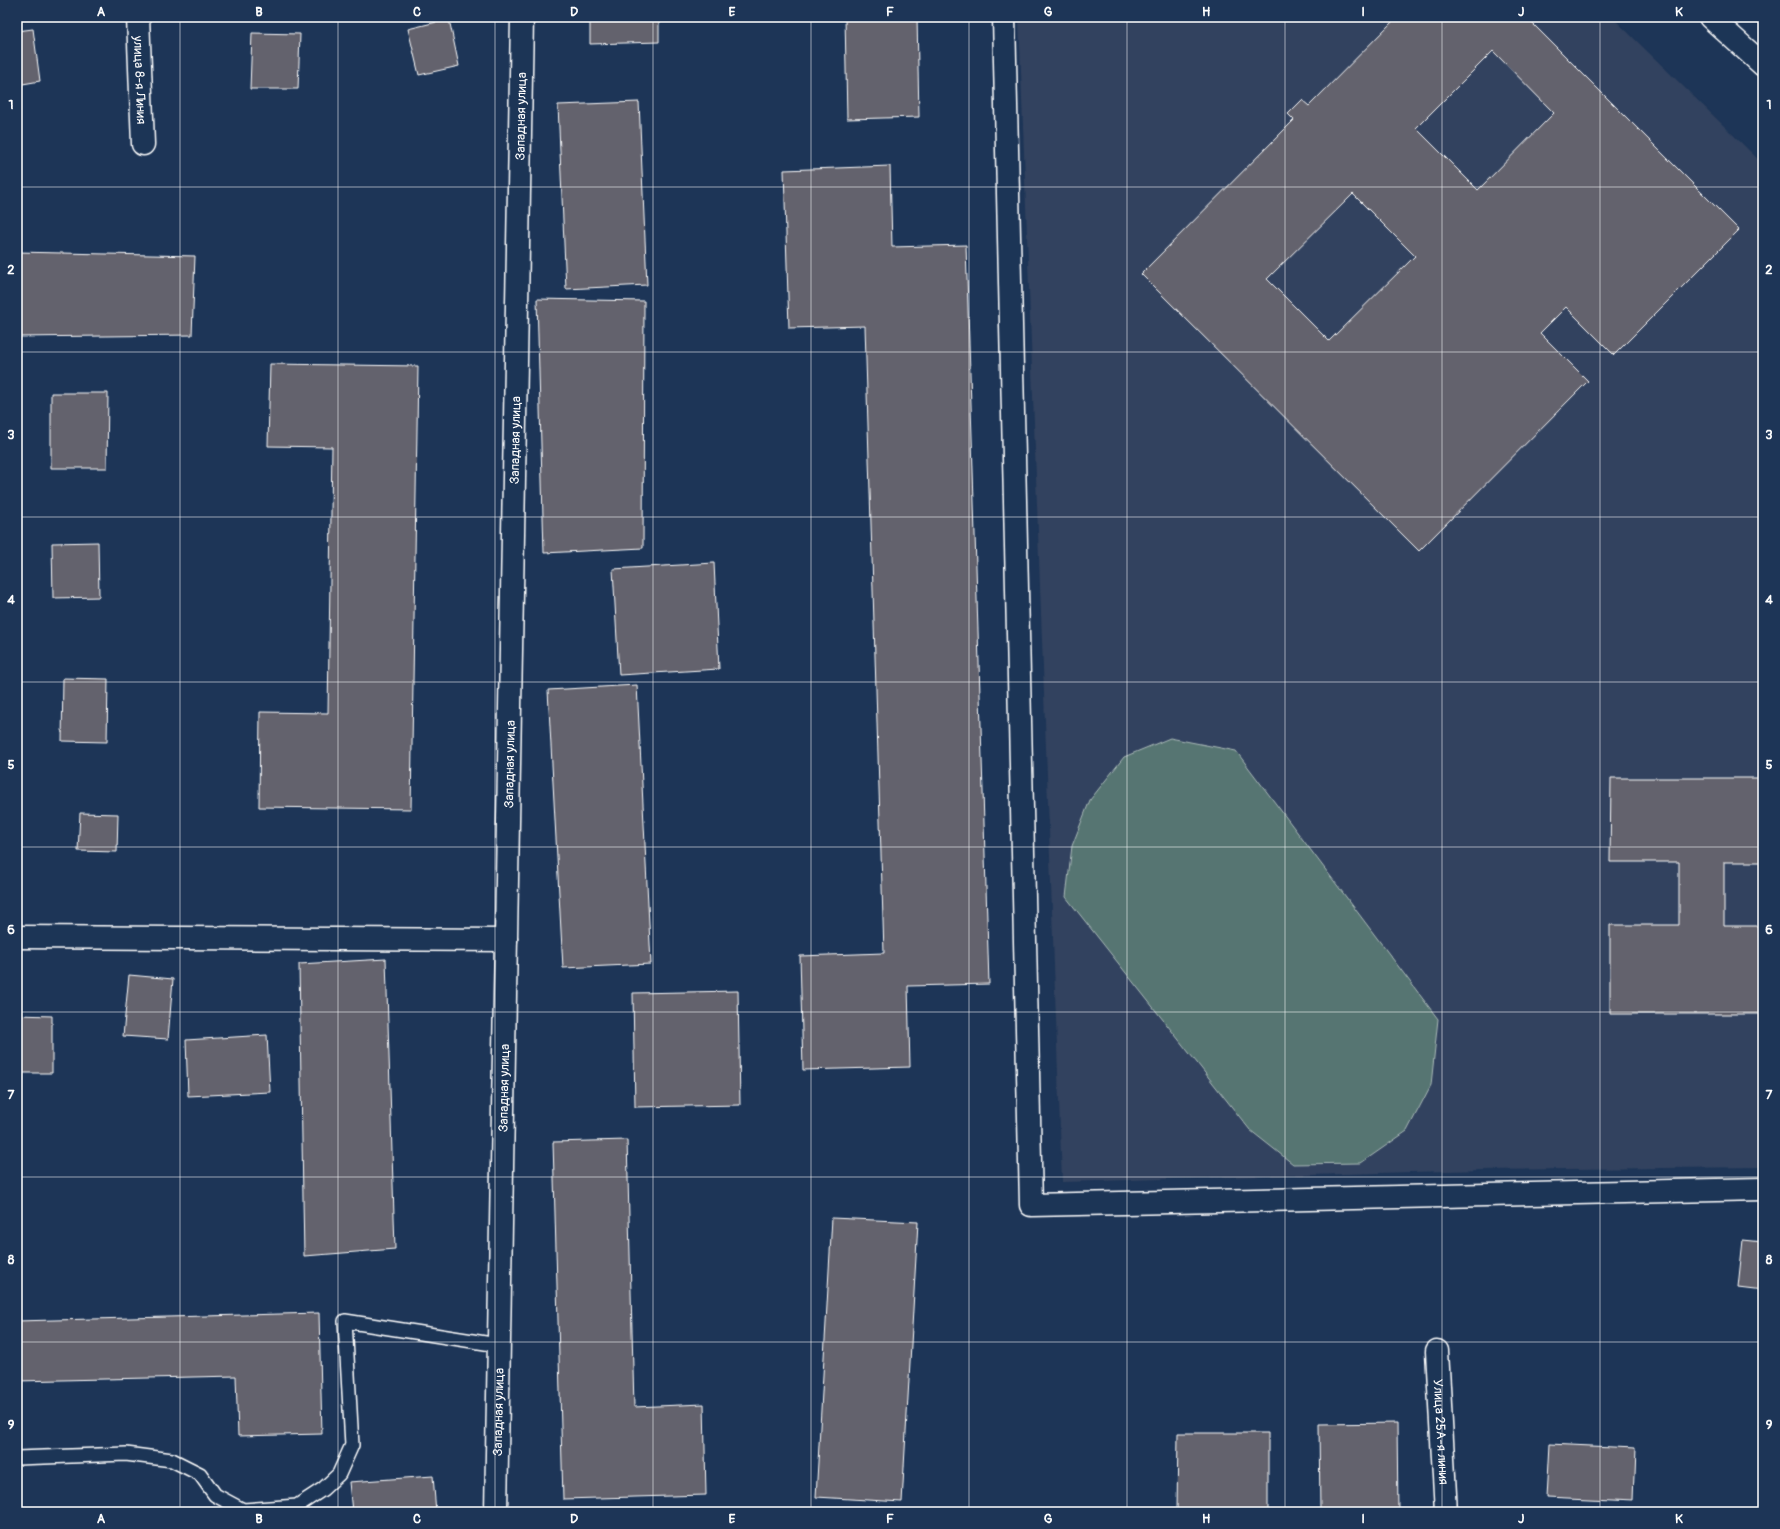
<svg xmlns="http://www.w3.org/2000/svg" width="1780" height="1529" font-family="Pangolin,sans-serif">
  <style>
    .built { fill: #32425e }
    .green { fill: #567472; stroke: #aabab8 }
    .building { fill: #63626d; stroke: #fff; fill-rule: evenodd }
    .lines { fill: none; stroke-linecap: round; stroke-linejoin: round }
    .lane-casing { stroke: #fff; stroke-width: 16 }
    .street-casing { stroke: #fff; stroke-width: 25 }
    .lane { stroke: #1d3557; stroke-width: 13 }
    .street { stroke: #1d3557; stroke-width: 22 }
    .grid { fill: none; stroke: #fff; stroke-width: 1; stroke-opacity: 0.55 }
    .labels { text-anchor: middle; stroke-width: 3; stroke-linejoin: round; paint-order: stroke }
    .street-label { font-size: 13px; fill: #fff; stroke: #1d3557 }
    .neatline { fill: none; stroke: #fff; stroke-width: 1.5 }
    .grid-label { font-size: 13px; text-anchor: middle; font-weight: bold; fill: #fff }
  </style>
  <rect width="100%" height="100%" fill="#1d3557"/>
  <filter id="ink" filterUnits="userSpaceOnUse"><feTurbulence type="fractalNoise" baseFrequency=".025" numOctaves="2"/><feDisplacementMap in="SourceGraphic" scale="8" xChannelSelector="R" yChannelSelector="G"/><feConvolveMatrix kernelMatrix="1 2 1 2 8 2 1 2 1" color-interpolation-filters="sRGB"/></filter>
  <g filter="url(#ink)">
    <path class="built" d="M1019,17H1612L1763,164V1167L1481,1170L1062,1182Z"/>
    <path class="green" d="M1170,738L1236,751L1438,1019L1431,1085L1407,1131L1361,1163L1293,1164L1250,1130L1066,897L1072,846L1090,800L1124,757Z"/>
    <g class="building">
      <path d="M590,17H659V42L590,44Z"/>
      <path d="M845,17H917L919,117L847,119Z"/>
      <path d="M1397,17H1526L1739,230L1614,355L1566,307L1540,333L1588,381L1419,551L1141,274L1294,120L1288,114L1302,100L1309,106ZM1493,51L1554,113L1478,190L1416,128ZM1353,194L1415,256L1329,341L1267,279Z"/>
      <path d="M449,19L459,66L419,75L408,29Z"/>
      <path d="M33,29L40,81L17,85V31Z"/>
      <path d="M252,33L300,34L298,89H250Z"/>
      <path d="M639,102L647,285L566,289L558,105Z"/>
      <path d="M890,166L892,247L966,245L989,984L908,986L910,1067L803,1070L800,956L884,953L865,326L789,328L784,170Z"/>
      <path d="M17,252L195,256L192,335L17,337Z"/>
      <path d="M537,299L644,301L643,548L544,553Z"/>
      <path d="M270,364L418,366L411,809L259,807L260,712L328,713L332,447L268,446Z"/>
      <path d="M51,393H108L107,468H51Z"/>
      <path d="M98,542L99,597L53,598L52,543Z"/>
      <path d="M714,563L719,669L619,675L613,569Z"/>
      <path d="M63,678L108,679L107,742L62,741Z"/>
      <path d="M637,685L651,964L563,968L548,690Z"/>
      <path d="M1611,778H1763V862H1724V926H1763V1014H1610V925H1679V862H1610Z"/>
      <path d="M80,813L118,814L117,852L78,851Z"/>
      <path d="M386,959L395,1249L304,1256L299,964Z"/>
      <path d="M129,975L173,979L168,1039L123,1036Z"/>
      <path d="M738,991L740,1105L635,1107L633,993Z"/>
      <path d="M17,1015L52,1016V1073H17Z"/>
      <path d="M267,1035L270,1092L188,1096L186,1040Z"/>
      <path d="M627,1140L634,1407L704,1404L706,1495L563,1499L553,1142Z"/>
      <path d="M832,1218L918,1222L902,1502L816,1497Z"/>
      <path d="M1743,1240L1763,1242V1290L1738,1287Z"/>
      <path d="M319,1313L322,1434L238,1436L236,1376L17,1381V1321Z"/>
      <path d="M1397,1423L1398,1512H1320L1319,1424Z"/>
      <path d="M1178,1433H1268V1512H1177Z"/>
      <path d="M1549,1444L1634,1448L1632,1502L1546,1498Z"/>
      <path d="M433,1476L436,1512H352L349,1482Z"/>
    </g>
    <g class="lines">
      <defs>
        <path id="lane" d="M17,1458L126,1454L172,1460L200,1474L215,1495L243,1510L297,1506L323,1489L339,1474L352,1445L345,1321L498,1345"/>
        <g id="street">
          <path id="s1" d="M138,17L143,144"/>
          <path d="M1004,17L1031,1205L1763,1189"/>
          <path d="M1710,17L1763,65"/>
          <path d="M17,937L506,940"/>
          <path id="s2" d="M1437,1351L1446,1512"/>
          <path id="s3" d="M496,1512L522,17"/>
        </g>
      </defs>
      <use href="#lane" class="lane-casing"/>
      <use href="#street" class="street-casing"/>
      <use href="#lane" class="lane"/>
      <use href="#street" class="street"/>
    </g>
  </g>
  <path class="grid" d="M180,17V1512M338,17V1512M495,17V1512M653,17V1512M811,17V1512M969,17V1512M1127,17V1512M1285,17V1512M1442,17V1512M1600,17V1512M17,187H1763M17,352H1763M17,517H1763M17,682H1763M17,847H1763M17,1012H1763M17,1177H1763M17,1342H1763"/>
  <g class="labels">
    <g class="street-label">
      <text dy="5" stroke="none"><textPath href="#s1" startOffset="63">улица 8-я Линия</textPath></text>
      <text dy="5" stroke="none"><textPath href="#s3" startOffset="1396">Западная улица</textPath></text>
      <text dy="5" stroke="none"><textPath href="#s3" startOffset="1072">Западная улица</textPath></text>
      <text dy="5" stroke="none"><textPath href="#s3" startOffset="748">Западная улица</textPath></text>
      <text dy="5" stroke="none"><textPath href="#s3" startOffset="424">Западная улица</textPath></text>
      <text dy="5" stroke="none"><textPath href="#s3" startOffset="100">Западная улица</textPath></text>
      <text dy="5" stroke="none"><textPath href="#s2" startOffset="81">Улица 25А-я линия</textPath></text>
    </g>
  </g>
  <rect width="1780" height="1529" fill="none" stroke="#1d3557" stroke-width="44"/>
  <rect x="22" y="22" width="1736" height="1485" class="neatline"/>
  <g class="grid-label">
    <text x="101" y="16">A</text>
    <text x="259" y="16">B</text>
    <text x="417" y="16">C</text>
    <text x="574" y="16">D</text>
    <text x="732" y="16">E</text>
    <text x="890" y="16">F</text>
    <text x="1048" y="16">G</text>
    <text x="1206" y="16">H</text>
    <text x="1363" y="16">I</text>
    <text x="1521" y="16">J</text>
    <text x="1679" y="16">K</text>
    <text x="11" y="109">1</text>
    <text x="1769" y="109">1</text>
    <text x="11" y="274">2</text>
    <text x="1769" y="274">2</text>
    <text x="11" y="439">3</text>
    <text x="1769" y="439">3</text>
    <text x="11" y="604">4</text>
    <text x="1769" y="604">4</text>
    <text x="11" y="769">5</text>
    <text x="1769" y="769">5</text>
    <text x="11" y="934">6</text>
    <text x="1769" y="934">6</text>
    <text x="11" y="1099">7</text>
    <text x="1769" y="1099">7</text>
    <text x="11" y="1264">8</text>
    <text x="1769" y="1264">8</text>
    <text x="11" y="1429">9</text>
    <text x="1769" y="1429">9</text>
    <text x="101" y="1523">A</text>
    <text x="259" y="1523">B</text>
    <text x="417" y="1523">C</text>
    <text x="574" y="1523">D</text>
    <text x="732" y="1523">E</text>
    <text x="890" y="1523">F</text>
    <text x="1048" y="1523">G</text>
    <text x="1206" y="1523">H</text>
    <text x="1363" y="1523">I</text>
    <text x="1521" y="1523">J</text>
    <text x="1679" y="1523">K</text>
  </g>
</svg>
